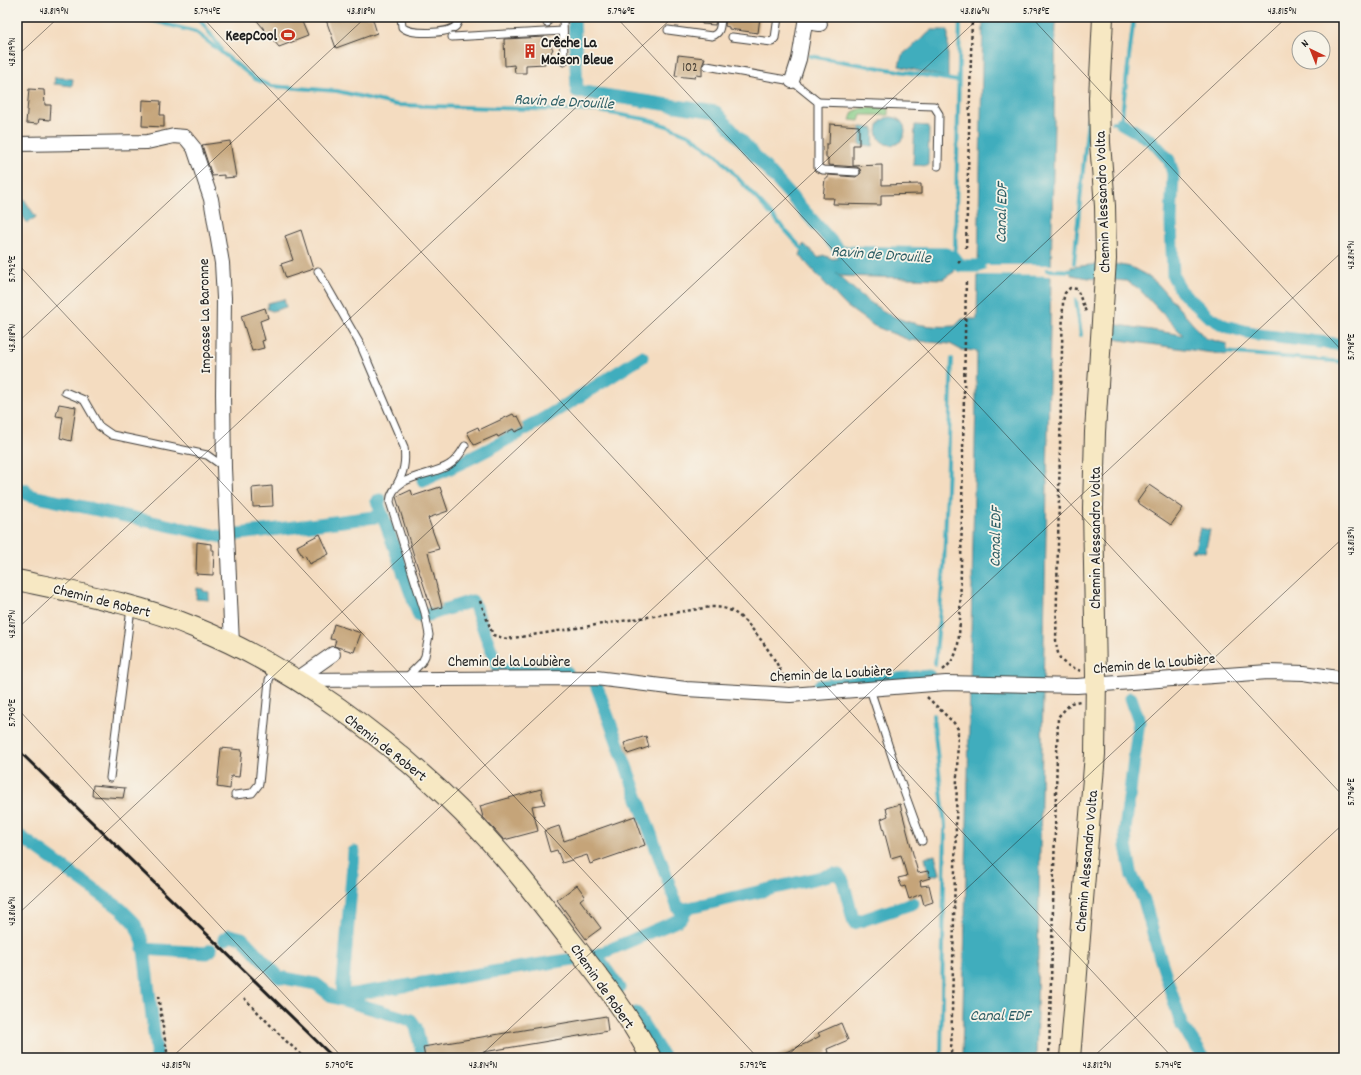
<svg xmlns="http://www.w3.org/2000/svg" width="1361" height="1075" font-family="Dekko,sans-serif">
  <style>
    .green { fill: #87cd88; stroke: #527452 }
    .water { fill: #3fadbd; stroke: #2e646c }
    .pier { fill: #f4dcc0 }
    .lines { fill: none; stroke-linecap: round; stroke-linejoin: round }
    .stream { stroke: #3fadbd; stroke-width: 4 }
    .canal { stroke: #3fadbd; stroke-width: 13 }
    .building { fill: #c5a479 }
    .lane-casing { stroke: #3c3935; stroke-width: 9 }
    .street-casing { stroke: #3c3935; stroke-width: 16 }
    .secondary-casing { stroke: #3c3935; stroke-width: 22 }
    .path { stroke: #3c3935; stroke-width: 2.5; stroke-dasharray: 3 3; stroke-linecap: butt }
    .lane { stroke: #fff; stroke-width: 7 }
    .street { stroke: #fff; stroke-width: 14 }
    .secondary { stroke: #f7e8c3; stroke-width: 20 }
    .rail { stroke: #1c1c1c; stroke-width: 3 }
    .ticks { fill: none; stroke: #1c1c1c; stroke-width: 1; stroke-opacity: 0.45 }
    .labels { text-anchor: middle; stroke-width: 3.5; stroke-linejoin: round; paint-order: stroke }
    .number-label { font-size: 13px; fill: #463e33 }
    .poi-label { font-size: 15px; font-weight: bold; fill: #1c1c1c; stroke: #f7f3e8; text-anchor: end }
    .street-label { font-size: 15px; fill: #1c1c1c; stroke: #f7f3e8 }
    .water-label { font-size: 16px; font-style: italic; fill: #2c5d64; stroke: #f7f3e8 }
    .neatline { fill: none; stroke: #1c1c1c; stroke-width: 1.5 }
    .ticks-label { font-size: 10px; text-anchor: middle; fill: #1c1c1c }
  </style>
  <rect width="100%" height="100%" fill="#f7f3e8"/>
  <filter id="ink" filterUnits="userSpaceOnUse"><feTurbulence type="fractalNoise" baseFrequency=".025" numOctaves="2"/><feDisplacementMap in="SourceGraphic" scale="8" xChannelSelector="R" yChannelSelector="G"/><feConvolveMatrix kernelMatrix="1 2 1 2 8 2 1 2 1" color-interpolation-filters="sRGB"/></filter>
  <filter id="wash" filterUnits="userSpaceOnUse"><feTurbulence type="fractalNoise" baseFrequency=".012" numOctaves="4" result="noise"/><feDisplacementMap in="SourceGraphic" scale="16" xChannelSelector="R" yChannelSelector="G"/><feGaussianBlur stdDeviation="0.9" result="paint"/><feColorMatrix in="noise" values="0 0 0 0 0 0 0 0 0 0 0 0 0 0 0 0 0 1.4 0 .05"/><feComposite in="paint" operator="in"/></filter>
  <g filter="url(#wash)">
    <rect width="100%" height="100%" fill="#f4dcc0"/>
    <path class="green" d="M862,108H889V115H861L859,121L850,120L853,112Z"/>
    <g class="water">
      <path d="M983,17H1056L1036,1058H962L977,351L961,350L950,344L909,340L874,326L846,306L807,264L800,255L804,244L819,258L823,255L833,259L844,257L944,259L955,265L954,272L943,279L841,276L836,273C874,308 900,330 955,326L962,319H977Z"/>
      <path d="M932,30H948V78L899,66L902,55Z"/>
      <path d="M55,77L73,79L72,86L54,84Z"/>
      <circle cx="891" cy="131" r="14"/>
      <path d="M915,125L929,126L928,166L913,165Z"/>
      <path d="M861,127L874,128L873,146L860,145Z"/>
      <path d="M24,199L36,217L27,223L17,207V203Z"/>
      <path d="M1101,264V280L1071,275V267Z"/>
      <path d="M1114,264L1131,267L1146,275L1158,284L1205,338L1227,344V355L1113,339V324L1183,335L1138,288L1126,281L1113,280Z"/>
      <path d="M284,299L286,307L272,311L267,309L268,303Z"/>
      <path d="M1200,528L1210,530L1205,552L1195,550V552L1191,551L1192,548H1195Z"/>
      <path d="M197,588L203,589V591L209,592V600L196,599Z"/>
      <path d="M935,855L940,874L929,877L925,857Z"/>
    </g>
    <path class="pier" d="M977,265H1053V276L977,275Z"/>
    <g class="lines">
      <g class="stream">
        <path d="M139,17L196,32L255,79L271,86L337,91L397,105L598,111L645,119L667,126L691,136L716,154L805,252"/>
        <path d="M198,17L221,49"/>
        <path d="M17,18L19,17"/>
        <path d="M810,56L958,81"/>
        <path d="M1113,122L1121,123L1134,17"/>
        <path d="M955,255L960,17"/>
        <path d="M1074,263L1088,118L1090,119"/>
        <path d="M949,268L984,269"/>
        <path d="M1047,270L1076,271"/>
        <path d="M1076,300L1081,335"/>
        <path d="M1223,352L1344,362"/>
        <path d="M935,664L944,566L952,359"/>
        <path d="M933,715L945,826L941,1058"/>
      </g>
      <g class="canal">
        <path d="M574,17L577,91L716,112L841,252L947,254L951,259L954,257L961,266H979"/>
        <path d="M1121,123L1152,141L1169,160L1173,174L1171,222L1173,276L1181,291L1208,316L1225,326L1259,335L1344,345"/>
        <path d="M423,480C501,448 571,402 642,357"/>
        <path d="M17,488L25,490L28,495L222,537"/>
        <path d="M383,516L419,616"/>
        <path d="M230,535L383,516L377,501L380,500"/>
        <path d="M428,615L472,601L475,606L498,669L510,671L567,672"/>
        <path d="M596,684L678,908L685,909"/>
        <path d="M819,686L929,676"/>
        <path d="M1131,698L1139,721L1125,830L1126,846L1132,876L1144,900L1158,951L1182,1026L1204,1058"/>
        <path d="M17,834L121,909L134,922L143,942L157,1058"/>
        <path d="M224,939L230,935L242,938L279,977L316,984L333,997L411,1020L416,1027L423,1058"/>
        <path d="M143,949L207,953L211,950"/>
        <path d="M596,955L619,988"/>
        <path d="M595,956L679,920L684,915L685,909L834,874L839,875L843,881L854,923L913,903"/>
        <path d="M341,996L580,958"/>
        <path d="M342,996L354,852"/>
        <path d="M636,1013L664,1058"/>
      </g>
    </g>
    <g id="blocks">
      <g class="building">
        <path d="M254,17H300L308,36L279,47Z"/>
        <path d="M325,17H372L377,33L336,48Z"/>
        <path d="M702,17H716L715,25L702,24Z"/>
        <path d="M726,17H760L758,33L729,29V27L725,26Z"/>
        <path d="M545,37L553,49L545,64L526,65V73H515L514,65L505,66L504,39Z"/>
        <path d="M678,55L705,58L702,66V76L696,75L695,78L675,76Z"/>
        <path d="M29,89L44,90L45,105H51L50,120L39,119L38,124L26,123Z"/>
        <path d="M143,100L161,101L160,115H164V127L142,126Z"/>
        <path d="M830,124L859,126V145H853V166L882,165V185L921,184V194L881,195V205L833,204L834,198H823L825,178H828V175L856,177L861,173L860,169L857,167L828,165V158H826V144H829Z"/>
        <path d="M230,141L236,177L224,178V175L212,176L202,145Z"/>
        <path d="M301,230L313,269L286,278L281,264L293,260L285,236Z"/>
        <path d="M265,308L268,318L260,321L265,340L262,341L264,348L252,351L241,316Z"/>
        <path d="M59,404L76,407L71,441L60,438L63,417L56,416Z"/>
        <path d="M513,414L515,417L518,416L524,428L515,432L513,429L498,437L497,435L474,445L467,432L478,427L479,430Z"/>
        <path d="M1149,485L1183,508L1171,525L1137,502Z"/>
        <path d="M272,486L273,506L253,507L252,488Z"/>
        <path d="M440,487L448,511L428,518L439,549L428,552L442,607L432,610L414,556L396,497L411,490L413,496Z"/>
        <path d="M320,534L329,554L309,564L305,555L302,556L297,546Z"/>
        <path d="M197,542L211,544V550H214L213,575L196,574Z"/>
        <path d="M334,624L361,633L354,652L334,646L336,640L330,639Z"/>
        <path d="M646,736L649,747L628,754L624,743Z"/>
        <path d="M221,748L242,750L239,777L231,776L230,789L217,787Z"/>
        <path d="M93,785L125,788L123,798L92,796Z"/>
        <path d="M541,789L545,804L532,806L538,831L504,840L483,817L480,806Z"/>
        <path d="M900,804L918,873L928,871L930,878L920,881L921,886L929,885L933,902L924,905L921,894L909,899L905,886L902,887L898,878L907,876L901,855L891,858L881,819L888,816L886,808Z"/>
        <path d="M635,816L645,845L590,864L587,855L562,863L557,850L550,852L544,831L559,826L564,841Z"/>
        <path d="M577,885L585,896L580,900L601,928L586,939L557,900Z"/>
        <path d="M606,1016L608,1031L448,1058H425L423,1047Z"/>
        <path d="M841,1023L848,1040L827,1049L828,1053L816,1058H772L807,1043L820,1036L818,1033Z"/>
      </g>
    </g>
  </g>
  <g filter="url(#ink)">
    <use href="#blocks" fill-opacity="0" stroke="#3c3935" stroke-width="1"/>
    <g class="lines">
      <defs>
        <g id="lane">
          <path d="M401,17L402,27C410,35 448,34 456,26C458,23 459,20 460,17"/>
          <path d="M563,17L564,62"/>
          <path d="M547,23V17"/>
          <path d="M668,30L712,36C721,33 720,26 721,17"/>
          <path d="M452,37L563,31"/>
          <path d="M732,37L772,42L775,38L778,17"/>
          <path d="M707,66L792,81L818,102V168L823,170L856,172"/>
          <path d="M818,102L934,106L939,114L938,166"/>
          <path d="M318,271L361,346L404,447C406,462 404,473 396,486"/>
          <path d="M65,392L84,400L99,426L112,435L207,455L224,467"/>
          <path d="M406,678L422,662L425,656L429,635L425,613L390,502C392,474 431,477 449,465C456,461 461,453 465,446"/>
          <path d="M870,689L897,772L922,841"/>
          <path d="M110,778L131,608"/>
          <path d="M235,795L252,793L259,784L269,680L275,667"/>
        </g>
        <g id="street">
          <path d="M805,22L820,24"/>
          <path d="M792,81L799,59L806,17"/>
          <path d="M17,144L147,142L174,136L185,137L194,148L211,199L222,263L224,298L223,394L224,468L232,644"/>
          <path d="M296,680L333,654"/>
          <path d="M297,680L596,678L686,689L790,695L946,683L1077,686L1268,672L1304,673L1344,679"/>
        </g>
        <g id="secondary">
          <path d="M17,580C77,593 139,604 196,628C293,667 390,740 463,813C501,851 534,893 567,936C597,974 629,1014 651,1058"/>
          <path d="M1070,1058L1095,754L1096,677L1093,508L1095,432L1106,259L1105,206L1100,143L1099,98L1103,17"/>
        </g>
      </defs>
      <use href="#lane" class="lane-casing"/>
      <use href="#street" class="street-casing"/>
      <use href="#secondary" class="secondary-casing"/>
      <g class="path">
        <path d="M966,248L972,17"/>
        <path d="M958,263L961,260"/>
        <path d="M480,601L493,635L507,639L711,607C720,607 727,608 735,613C751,623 781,664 785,683"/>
        <path d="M943,670C960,656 958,643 960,622L966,279"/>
        <path d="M1081,671C1062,664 1058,661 1056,641L1063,301L1065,293L1070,288L1077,289L1086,312"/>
        <path d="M927,697L954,723L958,729L951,1058"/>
        <path d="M158,996L168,1058"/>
        <path d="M244,998L286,1041L305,1058"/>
        <path d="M1049,1058L1058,717L1071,703L1080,701"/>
      </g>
      <use href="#lane" class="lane"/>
      <use href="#street" class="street"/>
      <use href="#secondary" class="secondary"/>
      <path class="rail" d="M17,749L334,1058"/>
    </g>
  </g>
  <path class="ticks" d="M202,17L1173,1058M616,17L1344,797M1031,17L1344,353M17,56L59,17M17,263L758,1058M17,343L366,17M17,629L673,17M17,708L343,1058M17,915L980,17M171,1058L1287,17M478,1058L1344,250M785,1058L1344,537M1092,1058L1344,823"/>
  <defs>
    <symbol id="stadium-bare" viewBox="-9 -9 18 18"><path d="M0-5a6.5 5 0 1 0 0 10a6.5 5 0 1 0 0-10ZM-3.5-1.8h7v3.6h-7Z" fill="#c8321e" stroke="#f7f3e8" stroke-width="2.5" paint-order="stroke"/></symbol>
    <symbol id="building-bare" viewBox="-9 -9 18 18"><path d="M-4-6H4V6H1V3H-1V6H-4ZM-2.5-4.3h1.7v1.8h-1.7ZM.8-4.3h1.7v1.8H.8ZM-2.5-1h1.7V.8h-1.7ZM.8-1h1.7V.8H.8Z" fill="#c8321e" stroke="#f7f3e8" stroke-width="2.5" paint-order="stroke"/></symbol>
  </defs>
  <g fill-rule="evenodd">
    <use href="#stadium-bare" x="278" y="25" width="20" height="20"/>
    <use href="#building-bare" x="520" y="41" width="20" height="20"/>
  </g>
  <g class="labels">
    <g class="number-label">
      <text x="690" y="71">102</text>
    </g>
    <g class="poi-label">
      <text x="277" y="40">KeepCool</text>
      <text x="541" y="47" text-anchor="start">Crêche La<tspan x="541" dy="17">Maison Bleue</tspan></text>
    </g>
    <g class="street-label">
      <text transform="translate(1102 202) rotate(-92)" y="5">Chemin Alessandro Volta</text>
      <text transform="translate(204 316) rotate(-91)" y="5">Impasse La Baronne</text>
      <text transform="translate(1095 538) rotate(-90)" y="5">Chemin Alessandro Volta</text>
      <text transform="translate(102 600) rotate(14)" y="5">Chemin de Robert</text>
      <text x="509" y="666">Chemin de la Loubière</text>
      <text transform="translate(1154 663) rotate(-5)" y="5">Chemin de la Loubière</text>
      <text transform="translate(831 673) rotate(-3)" y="5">Chemin de la Loubière</text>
      <text transform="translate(386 747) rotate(38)" y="5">Chemin de Robert</text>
      <text transform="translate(1086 861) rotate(-85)" y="5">Chemin Alessandro Volta</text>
      <text transform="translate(603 986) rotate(55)" y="5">Chemin de Robert</text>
    </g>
    <g class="water-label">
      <text transform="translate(564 100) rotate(3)" y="6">Ravin de Drouille</text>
      <text transform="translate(1000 213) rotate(-89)" y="6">Canal EDF</text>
      <text transform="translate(881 253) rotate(4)" y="6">Ravin de Drouille</text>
      <text transform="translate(994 537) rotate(-89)" y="6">Canal EDF</text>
      <text x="1000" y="1020">Canal EDF</text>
    </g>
  </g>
  <rect width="1361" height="1075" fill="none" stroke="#f7f3e8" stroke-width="44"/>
  <g transform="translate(1311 50) rotate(317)"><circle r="19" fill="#f7f3e8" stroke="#9f9d96"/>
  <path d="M0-3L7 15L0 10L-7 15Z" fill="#c8321e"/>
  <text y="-6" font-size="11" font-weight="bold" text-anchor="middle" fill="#1c1c1c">N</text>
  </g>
  <rect x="22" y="22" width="1317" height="1031" class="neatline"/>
  <g class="ticks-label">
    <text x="54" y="14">43.819°N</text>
    <text x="207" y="14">5.794°E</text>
    <text x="361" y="14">43.818°N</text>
    <text x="621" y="14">5.796°E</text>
    <text x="975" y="14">43.816°N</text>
    <text x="1036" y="14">5.798°E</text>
    <text x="1282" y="14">43.815°N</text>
    <text transform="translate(11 52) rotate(-90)" y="4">43.819°N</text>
    <text transform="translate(1350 255) rotate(-90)" y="4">43.814°N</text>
    <text transform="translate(11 269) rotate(-90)" y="4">5.792°E</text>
    <text transform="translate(11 338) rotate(-90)" y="4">43.818°N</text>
    <text transform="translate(1350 347) rotate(-90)" y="4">5.798°E</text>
    <text transform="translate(1350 541) rotate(-90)" y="4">43.813°N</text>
    <text transform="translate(11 624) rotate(-90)" y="4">43.817°N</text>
    <text transform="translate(11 713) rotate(-90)" y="4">5.790°E</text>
    <text transform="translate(1350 792) rotate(-90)" y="4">5.796°E</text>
    <text transform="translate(11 911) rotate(-90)" y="4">43.816°N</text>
    <text x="176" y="1068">43.815°N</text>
    <text x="339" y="1068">5.790°E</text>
    <text x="483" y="1068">43.814°N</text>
    <text x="753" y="1068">5.792°E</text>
    <text x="1097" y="1068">43.812°N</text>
    <text x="1168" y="1068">5.794°E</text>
  </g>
</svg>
